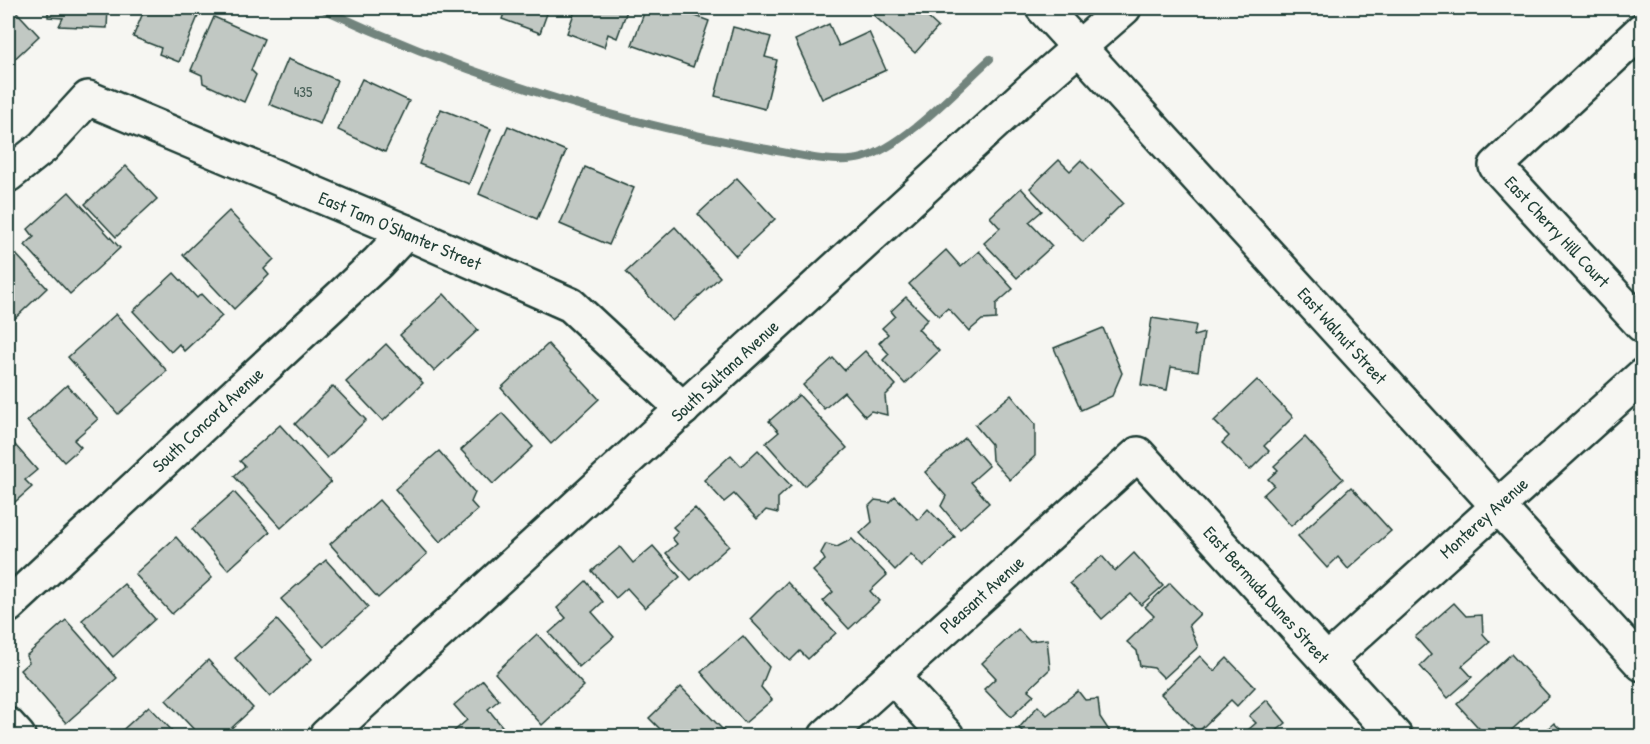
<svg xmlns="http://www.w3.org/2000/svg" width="1650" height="744" font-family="'Patrick Hand',sans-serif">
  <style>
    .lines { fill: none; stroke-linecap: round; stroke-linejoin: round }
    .stream { stroke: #72847d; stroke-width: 8 }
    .building { fill: #c1c8c3; stroke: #1f3d34; stroke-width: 1.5 }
    .minor-casing { stroke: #1f3d34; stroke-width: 38 }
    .minor { stroke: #f6f6f2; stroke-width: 33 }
    .labels { text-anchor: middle; stroke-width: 6; stroke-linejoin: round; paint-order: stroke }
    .number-label { font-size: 15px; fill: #486058 }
    .street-label { font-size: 18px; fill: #1f3d34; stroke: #f6f6f2 }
  </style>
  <rect width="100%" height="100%" fill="#f6f6f2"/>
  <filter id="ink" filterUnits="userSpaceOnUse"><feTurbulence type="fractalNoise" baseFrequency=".0167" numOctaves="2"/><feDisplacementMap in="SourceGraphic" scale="12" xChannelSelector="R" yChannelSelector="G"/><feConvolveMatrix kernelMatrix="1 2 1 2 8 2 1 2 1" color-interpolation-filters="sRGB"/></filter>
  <g filter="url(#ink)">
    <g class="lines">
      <path class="stream" d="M321,8C463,74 614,122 767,149C794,154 836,165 862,158C903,148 958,88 990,59"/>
    </g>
    <g class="building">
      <path d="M8,8H13L39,36L8,65Z"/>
      <path d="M48,8H108L107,28L59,26L63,18L48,17Z"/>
      <path d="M145,8H182L199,14L179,62L159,54L161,48L133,37Z"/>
      <path d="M506,8H549L540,33L502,19Z"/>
      <path d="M576,8H628L617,38L608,34L604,47L567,33Z"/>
      <path d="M646,8H677V9L709,21L693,67L632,45Z"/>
      <path d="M871,8H932L925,15L938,27L915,53L868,10Z"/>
      <path d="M214,17L264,39L251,70L256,75L244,102L203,83L202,75L191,70Z"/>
      <path d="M829,24L839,46L869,32L886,70L822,99L795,40Z"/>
      <path d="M733,27L771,37L765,57L777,60L765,109L715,96Z"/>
      <path d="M288,59L337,80L320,124L269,104Z"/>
      <path d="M362,79L409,101L385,152L338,130Z"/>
      <path d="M441,109L491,129L469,184L419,164Z"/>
      <path d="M508,126L566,151L537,219L479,194Z"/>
      <path d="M1059,160L1070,171L1081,160L1123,203L1083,242L1030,188Z"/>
      <path d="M126,166L157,199L116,237L85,204Z"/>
      <path d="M585,167L634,188L609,245L560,224Z"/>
      <path d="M737,178L775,219L736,256L698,214Z"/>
      <path d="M1021,188L1042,211L1029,222L1052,246L1017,278L984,243L1000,228L990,217Z"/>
      <path d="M69,192L120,248L70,294L25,245L34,237L28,229Z"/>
      <path d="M229,211L274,259L264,269L269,275L234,309L183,255Z"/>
      <path d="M675,227L720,277L672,321L626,272Z"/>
      <path d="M946,250L961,267L979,251L1013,289L996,304V319L982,320L969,331L948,308L939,316L909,284Z"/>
      <path d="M14,252L47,288L8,325V258Z"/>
      <path d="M174,273L197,298L201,294L222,316L184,351L179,344L171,352L133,311Z"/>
      <path d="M444,294L478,330L434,371L400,335Z"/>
      <path d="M906,297L928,319L918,329L939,351L905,384L883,360L889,354L879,343L888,334L882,328L895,316L891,311Z"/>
      <path d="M116,314L167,371L118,414L68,357Z"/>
      <path d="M1152,318L1196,325L1194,336L1204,333L1198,371L1171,367L1167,390L1141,385Z"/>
      <path d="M1103,328L1122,373L1112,396L1081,410L1054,348Z"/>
      <path d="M386,344L423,383L383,421L346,382Z"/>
      <path d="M548,344L599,399L551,444L501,388Z"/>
      <path d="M865,351L896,385L885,396L887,415L871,411L865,416L844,392L824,409L803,385L833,358L844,370Z"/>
      <path d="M1257,380L1293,417L1264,446L1269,451L1250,470L1222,443L1229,436L1214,421Z"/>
      <path d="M67,385L98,419L74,440L81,447L64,462L27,421Z"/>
      <path d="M333,386L366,420L327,458L295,424Z"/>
      <path d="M799,395L847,448L804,486L766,443L779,432L769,421Z"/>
      <path d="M1011,395L1035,424V456L1010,480L992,460L991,444L975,425Z"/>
      <path d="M502,413L533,447L493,484L461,450Z"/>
      <path d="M280,425L331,482L281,528L234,476L245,466L240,461Z"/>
      <path d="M8,437L37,470L25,480L32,487L8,508Z"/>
      <path d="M1305,437L1343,479L1291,526L1263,495L1274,485L1268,479L1278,470L1274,466Z"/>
      <path d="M965,438L989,466L971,482L989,503L960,529L941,506L946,496L925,472Z"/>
      <path d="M758,450L791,486L778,498V513L766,510L757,519L734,494L724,502L704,480L731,455L741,466Z"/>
      <path d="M439,451L475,493L471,502L478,510L440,542L395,489Z"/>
      <path d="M1351,487L1391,531L1348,569L1338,557L1327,568L1298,536Z"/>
      <path d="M234,492L270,532L228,570L192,529Z"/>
      <path d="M895,496L918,520L928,509L955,537L923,567L911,554L895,570L860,533L872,522L869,506L875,500L889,502Z"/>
      <path d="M379,500L427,554L378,598L330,544Z"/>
      <path d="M695,508L729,546L691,580L666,553L677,544L672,538L678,532L673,527Z"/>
      <path d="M176,537L212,578L172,614L135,574Z"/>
      <path d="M852,539L887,575L870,591L879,601L849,629L823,601L833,592L813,571L825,560L821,553L826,544L837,547Z"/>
      <path d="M653,546L680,577L645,608L627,588L616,598L592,571L620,547L633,563Z"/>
      <path d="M1134,553L1163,586L1141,605L1131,594L1102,619L1070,583L1102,556L1115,571Z"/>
      <path d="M326,560L368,607L324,647L281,599Z"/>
      <path d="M586,581L603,602L592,612L614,637L579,667L549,633L566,618L557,608Z"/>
      <path d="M787,582L836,633L808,659L800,651L790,661L750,619Z"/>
      <path d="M1170,583L1200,614L1189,625L1198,647L1164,678L1154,668L1140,666L1137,651L1127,642L1154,616L1145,607Z"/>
      <path d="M124,584L155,619L113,657L82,620Z"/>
      <path d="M1454,603L1466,616L1482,615L1483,634L1490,642L1462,666L1472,677L1448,698L1420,666L1431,655L1415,637Z"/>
      <path d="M66,620L117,678L66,723L20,670L29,662L26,656Z"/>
      <path d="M277,620L312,659L270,697L235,658Z"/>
      <path d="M1018,629L1029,641L1047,639L1050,669L1028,690L1034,695L1011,717L984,689L996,678L982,663Z"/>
      <path d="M537,634L584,686L542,725L495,673Z"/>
      <path d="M743,636L769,667L761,687L772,700L745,723L701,672Z"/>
      <path d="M1511,654L1549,696L1505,736H1486L1457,704Z"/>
      <path d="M1200,656L1214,671L1227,658L1255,687L1237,706L1231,700L1198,732L1161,694Z"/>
      <path d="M208,660L253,708L223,736H200L166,700Z"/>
      <path d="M483,680L499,700L488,709L510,736H454L451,734L467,720L454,705Z"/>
      <path d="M681,687L724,731L719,736H667L649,718Z"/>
      <path d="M1078,691L1085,700L1098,699L1100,717L1110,732L1104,736H1027L1019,728L1038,706L1047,715Z"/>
      <path d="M1267,700L1286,723L1274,733L1277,736H1241L1256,723L1249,716Z"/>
      <path d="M149,706L177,736H116Z"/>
      <path d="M1554,723L1567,736H1540Z"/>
    </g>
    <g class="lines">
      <defs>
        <g id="minor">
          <path d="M1043,8L1642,664"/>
          <path d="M1642,30L1496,166L1642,325"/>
          <path d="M8,175L43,147L88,98L406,232L571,305L683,409"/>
          <path d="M8,606L378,262L406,232"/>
          <path d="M1327,661L1642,376"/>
          <path d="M892,676L947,736"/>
          <path d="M8,725L18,736"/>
          <path d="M326,736L1036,85L1124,8"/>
          <path d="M826,736L1138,454L1395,736"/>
        </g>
      </defs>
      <use href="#minor" class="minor-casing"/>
      <use href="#minor" class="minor"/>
    </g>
  </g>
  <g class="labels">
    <g class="number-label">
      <text x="303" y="97">435</text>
    </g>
    <g class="street-label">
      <text transform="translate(400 231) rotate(23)" y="6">East Tam O'Shanter Street</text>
      <text transform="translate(1557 232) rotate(47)" y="6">East Cherry Hill Court</text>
      <text transform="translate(1342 336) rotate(48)" y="6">East Walnut Street</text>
      <text transform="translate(725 371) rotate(-43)" y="6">South Sultana Avenue</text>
      <text transform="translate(208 420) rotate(-43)" y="6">South Concord Avenue</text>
      <text transform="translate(1484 518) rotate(-42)" y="6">Monterey Avenue</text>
      <text transform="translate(982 595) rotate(-42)" y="6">Pleasant Avenue</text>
      <text transform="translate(1266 595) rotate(48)" y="6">East Bermuda Dunes Street</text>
    </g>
  </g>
  <rect width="1650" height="744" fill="none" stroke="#f6f6f2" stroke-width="30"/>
  <rect x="15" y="15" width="1620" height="714" fill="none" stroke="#1f3d34" stroke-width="2" filter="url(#ink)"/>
</svg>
